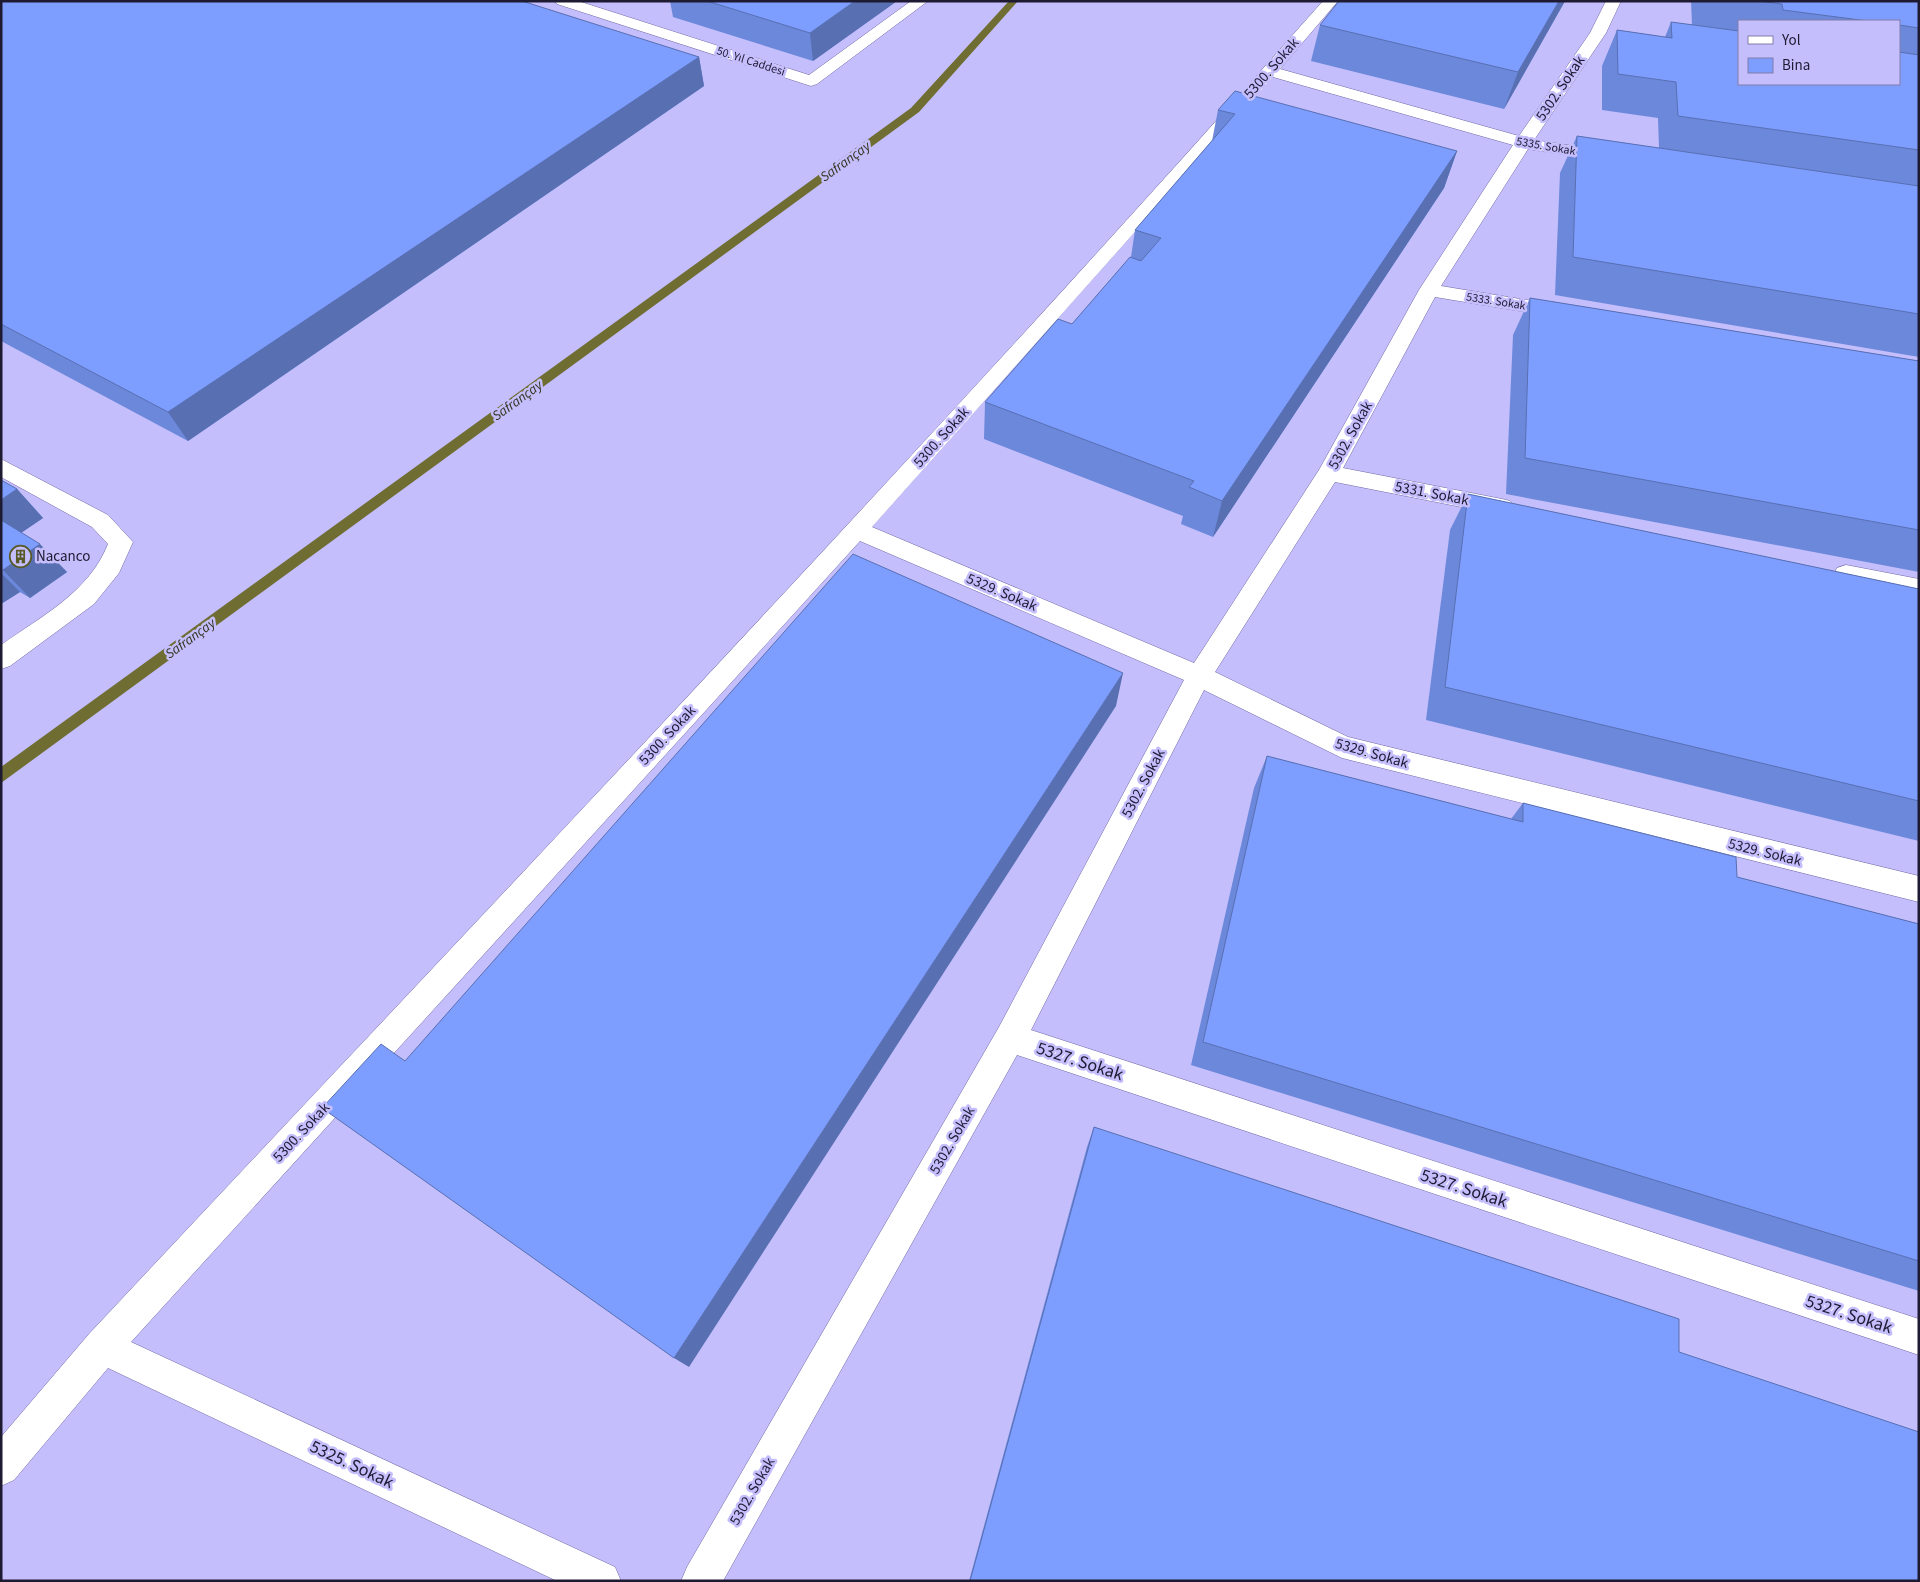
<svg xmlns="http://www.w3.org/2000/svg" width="1920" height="1582" font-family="'Source Sans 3',sans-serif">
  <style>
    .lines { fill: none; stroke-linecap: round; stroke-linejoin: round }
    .stream { fill: #6f6d31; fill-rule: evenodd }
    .street-casing { stroke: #7069a3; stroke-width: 1 }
    .secondary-casing { stroke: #7069a3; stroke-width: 1 }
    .street { fill: #fff; fill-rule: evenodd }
    .secondary { fill: #fff; fill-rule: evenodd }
    .wall { fill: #6c88db; fill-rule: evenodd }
    .shaded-wall { fill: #586fb2 }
    .building { fill: #7e9eff; stroke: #586fb2 }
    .labels { text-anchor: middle; stroke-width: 5; stroke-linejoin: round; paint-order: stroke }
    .far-street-label { font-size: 12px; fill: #1e1a32; stroke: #c4befd }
    .far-water-label { font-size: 14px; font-style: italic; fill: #31321c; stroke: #c4befd }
    .street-label { font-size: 15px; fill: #1e1a32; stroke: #c4befd }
    .poi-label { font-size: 15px; fill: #1e1a32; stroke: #c4befd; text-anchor: start }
    .near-street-label { font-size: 18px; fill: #1e1a32; stroke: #c4befd }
  </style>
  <rect width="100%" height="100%" fill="#c4befd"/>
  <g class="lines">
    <path class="stream" d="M1009,1H1018L919,112L1,783V767L911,108Z"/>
    <defs>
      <g id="street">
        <path d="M1323,1H1338L1280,69L1519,136L1590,33L1606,1H1621L1606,33L1534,140L1606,151L1612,152L1615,156L1612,160L1606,161L1528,149L1441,286L1563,306L1570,308L1573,312L1570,316L1563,318L1435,297L1343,468L1502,499L1510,501L1514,507L1510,513L1502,515L1335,482L1215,672L1348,737L1919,876V902L1342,758L1204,690L1031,1030L1919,1319V1355L1017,1055L723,1581H681L687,1567L999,1027L1184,680L860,541L131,1342L615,1567L621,1581H557L108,1368L14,1480L1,1486V1437L89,1334C503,892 922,454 1323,1ZM1273,77L1513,145L1419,290L1319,470L1194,663L872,527Z"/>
        <path d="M1,459L108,515L133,542L119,573L94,604L10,666L1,669V645C42,616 89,592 108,544L92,527L1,477Z"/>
        <path d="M1846,565L1919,579V597L1837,580L1834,574L1837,568Z"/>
      </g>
      <path id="secondary" d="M555,1H578L809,75L911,1H928L817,84L811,86L557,4Z"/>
    </defs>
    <use href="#street" class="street-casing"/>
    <use href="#secondary" class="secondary-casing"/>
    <use href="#street" class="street"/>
    <use href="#secondary" class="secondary"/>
  </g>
  <g class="wall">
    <path d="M1,1L699,57L704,86L188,441L1,341Z"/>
    <path d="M670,1H897L813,61L673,17Z"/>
    <path d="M1565,1L1504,109L1311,61L1320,25Z"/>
    <path d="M1691,1H1919V357L1555,295L1560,173L1577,136L1659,148L1658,118L1602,110V66L1617,30L1665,37L1671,22L1692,25ZM1739,21H1899V84H1739Z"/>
    <path d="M1218,110L1457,151L1444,188L1213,537L1181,524L1183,516L984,439L985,402L1072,324L1131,257L1135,230L1212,141Z"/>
    <path d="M1530,298L1919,361V572L1506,494L1513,335Z"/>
    <path d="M1,480L17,489L43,518L21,533L67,572L30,598L20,592L1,604Z"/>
    <path d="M1468,494L1919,589V841L1426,720L1450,530Z"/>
    <path d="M1267,756L1511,819L1523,803L1737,877L1919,924V1291L1191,1065L1254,788Z"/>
    <path d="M1094,1127L1679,1352L1919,1581H969L1087,1147Z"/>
  </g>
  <g class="shaded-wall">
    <path d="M855,1H897L813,61L810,33Z"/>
    <path d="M1559,1H1565L1504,109L1518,72Z"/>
    <path d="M699,57L704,86L188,441L168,412Z"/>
    <path d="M1457,151L1444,188L1213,537L1222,501Z"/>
    <path d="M17,489L43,518L12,539L1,527V500Z"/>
    <path d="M40,544L67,572L30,598L3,570Z"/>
    <path d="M1,573L20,592L1,604Z"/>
    <path d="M1123,673L1116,706L689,1367L674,1358Z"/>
  </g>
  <g class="building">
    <path d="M1,1H522L699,57L168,412L1,324Z"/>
    <path d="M707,1H855L810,33Z"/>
    <path d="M1339,1H1559L1518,72L1320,25Z"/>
    <path d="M1759,1H1919V28L1899,25V21H1868L1783,10L1782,4Z"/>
    <path d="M1671,22L1739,31V84H1899V52L1919,55V150L1678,116L1676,82L1618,74L1617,30L1672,38Z"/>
    <path d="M1235,91L1457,151L1222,501L1189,487L1194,481L985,402L1058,319L1072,324L1130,257L1141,261L1161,238L1135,230L1235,114L1218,110Z"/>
    <path d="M1577,136L1919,186V314L1573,257Z"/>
    <path d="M1530,298L1919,361V530L1525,458Z"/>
    <path d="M1,480L17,489L1,500Z"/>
    <path d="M1468,494L1919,589V801L1445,687Z"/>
    <path d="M1,520L40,544L3,570L1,569Z"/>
    <path d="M853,554L1123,673L674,1358L322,1108L381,1044L405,1061Z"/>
    <path d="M1267,756L1523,822V803L1736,857L1737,877L1919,924V1261L1203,1042Z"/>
    <path d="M1094,1127L1679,1319V1352L1919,1432V1581H970Z"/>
  </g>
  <defs>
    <symbol id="building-ring" viewBox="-11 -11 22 22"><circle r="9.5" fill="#c4befd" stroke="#595926" stroke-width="1.5"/><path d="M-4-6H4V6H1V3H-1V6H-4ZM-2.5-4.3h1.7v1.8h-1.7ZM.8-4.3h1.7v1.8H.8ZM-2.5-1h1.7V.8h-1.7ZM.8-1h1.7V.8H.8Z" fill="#595926"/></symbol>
  </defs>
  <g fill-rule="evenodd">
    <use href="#building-ring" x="8" y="544" width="25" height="25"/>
  </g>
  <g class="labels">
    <g class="far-street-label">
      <text transform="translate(751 61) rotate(18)" y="4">50. Yıl Caddesi</text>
      <text transform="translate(1546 146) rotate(10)" y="4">5335. Sokak</text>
      <text transform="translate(1496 301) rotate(9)" y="4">5333. Sokak</text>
    </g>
    <g class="far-water-label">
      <text transform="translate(845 161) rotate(-36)" y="5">Safrançay</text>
      <text transform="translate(517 400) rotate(-36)" y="5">Safrançay</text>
      <text transform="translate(190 638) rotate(-36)" y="5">Safrançay</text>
    </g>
    <g class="street-label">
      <text transform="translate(1271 68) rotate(-49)" y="5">5300. Sokak</text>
      <text transform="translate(1560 88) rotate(-56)" y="5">5302. Sokak</text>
      <text transform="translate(1350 435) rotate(-61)" y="5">5302. Sokak</text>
      <text transform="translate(941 437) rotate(-48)" y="5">5300. Sokak</text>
      <text transform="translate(1432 493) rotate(11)" y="5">5331. Sokak</text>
      <text transform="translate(1002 592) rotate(23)" y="5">5329. Sokak</text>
      <text transform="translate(667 735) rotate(-47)" y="5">5300. Sokak</text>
      <text transform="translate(1372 753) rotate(16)" y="5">5329. Sokak</text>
      <text transform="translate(1143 783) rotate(-62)" y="5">5302. Sokak</text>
      <text transform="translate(1765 852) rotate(14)" y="5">5329. Sokak</text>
      <text transform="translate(301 1132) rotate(-47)" y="5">5300. Sokak</text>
      <text transform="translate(952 1140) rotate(-60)" y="5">5302. Sokak</text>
      <text transform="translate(752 1491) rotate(-60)" y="5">5302. Sokak</text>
    </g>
    <g class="poi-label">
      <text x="36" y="561">Nacanco</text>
    </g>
    <g class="near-street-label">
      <text transform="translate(1080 1061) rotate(18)" y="6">5327. Sokak</text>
      <text transform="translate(1464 1188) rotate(18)" y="6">5327. Sokak</text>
      <text transform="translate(1849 1314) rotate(18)" y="6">5327. Sokak</text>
      <text transform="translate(352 1464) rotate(25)" y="6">5325. Sokak</text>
    </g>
  </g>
  <rect width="1920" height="1582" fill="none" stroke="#1e1a32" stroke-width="5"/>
  <rect x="1738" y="20" width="162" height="65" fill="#c4befd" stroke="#827cac"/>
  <rect x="1748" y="36" width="25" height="8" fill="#ffffff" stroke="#827cac"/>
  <text x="1782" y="45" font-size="15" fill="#1e1a32">Yol</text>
  <rect x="1748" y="58" width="25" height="15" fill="#7e9eff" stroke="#827cac"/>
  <text x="1782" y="70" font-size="15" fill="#1e1a32">Bina</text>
</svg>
